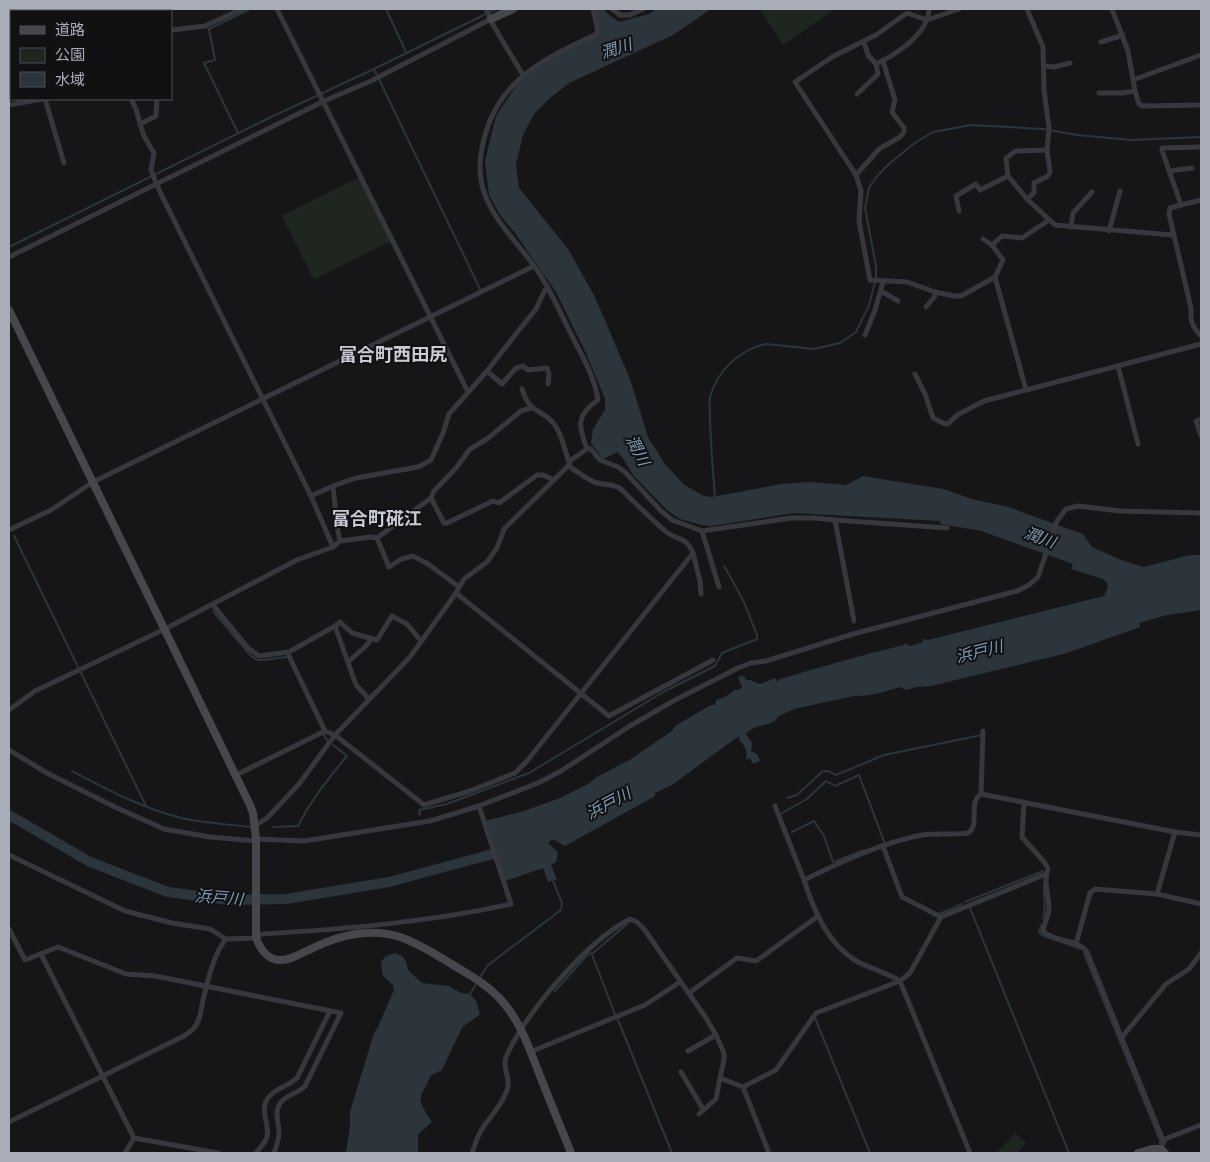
<svg xmlns="http://www.w3.org/2000/svg" width="1210" height="1162" font-family="'Nunito Sans','Noto Sans JP',sans-serif">
  <style>
    .green { fill: #1e261f }
    .water { fill: #2c353c }
    .lines { fill: none; stroke-linecap: round; stroke-linejoin: round }
    .stream { stroke: #2c353c; stroke-width: 2 }
    .river { stroke: #2c353c; stroke-width: 10 }
    .street { stroke: #37383d; stroke-width: 5 }
    .secondary { stroke: #45474d; stroke-width: 8 }
    .labels { text-anchor: middle; stroke-width: 4; stroke-linejoin: round; paint-order: stroke }
    .water-label { font-size: 16px; font-style: italic; fill: #7f9bb3; stroke: #111113 }
    .quarter-label { font-size: 18px; font-weight: bold; fill: #c9ccd4; stroke: #111113 }
  </style>
  <rect width="100%" height="100%" fill="#161618"/>
  <g class="green">
    <path d="M760,9H835L783,45Z"/>
    <path d="M360,177L391,241L314,280L282,216Z"/>
    <path d="M1015,1133L1026,1143L1017,1153H996Z"/>
  </g>
  <g class="water">
    <path d="M595,9H604L608,14L619,22L649,14L657,9H711L673,35L569,83L550,98L534,114L523,135L516,164L519,188L568,249L595,297L630,379L648,437L665,464L684,485L704,496L712,497L781,484L809,482L846,485L863,476L943,489L972,499L1008,507L1083,534L1092,547L1121,560L1144,567L1190,555H1201V610L1167,615L1139,623L1140,627L1067,653L931,686L917,687L906,690L900,687C887,691 868,697 854,696L794,709L777,717L776,720C766,727 754,724 746,734L752,743L751,751L757,754L760,761L753,764L750,758L746,760C748,753 745,745 740,741L739,737L736,738L672,785L655,793V796L565,846L555,840H551L548,843L558,852L556,862L551,865L557,879L548,882L543,868L505,881L485,821L524,811L560,798L588,784L597,777L631,759L672,731L675,726L711,705H715L716,700L727,696L736,689L737,690L740,689L742,687L738,677L744,676L746,680H750L760,684L775,678L777,682L780,679C821,667 862,655 904,645L906,642L907,645L911,646L923,642V639L928,640L1104,596L1108,587L1106,582L1103,579L1071,569L1073,564L981,531L941,524L940,521L794,513L712,526L702,525L680,519L667,510L633,475L623,458L617,452L603,459L591,443L593,429L605,410V399L586,353L556,292L515,233L500,215L489,195L485,161L496,116L517,85L531,72L557,56L596,36Z"/>
    <path d="M395,953C405,957 406,959 408,970L422,983L449,986L461,993L470,994L476,1001L480,1014C474,1020 467,1022 462,1028L442,1070L430,1076C428,1084 424,1088 421,1096C418,1103 428,1115 432,1122L418,1134V1153H346L350,1125V1112L374,1033L377,1029L394,990L393,985L383,976L381,962L386,956Z"/>
  </g>
  <g class="lines">
    <g class="stream">
      <path d="M386,9L406,52"/>
      <path d="M238,133L204,63L215,60L209,29L250,9"/>
      <path d="M9,247L267,119L374,69"/>
      <path d="M481,291L374,69L496,9"/>
      <path d="M715,498C713,471 711,448 710,420C710,413 709,404 710,397C717,371 740,349 766,344L814,349L840,343L856,332L869,305L876,278V266L865,208L869,188L877,176L889,164L916,142L933,132L971,125L1043,129L1077,135L1131,140L1201,137"/>
      <path d="M14,536L146,806"/>
      <path d="M213,611L250,655L257,660H263L287,657"/>
      <path d="M323,733L327,740"/>
      <path d="M72,771C108,790 142,808 181,818C203,823 227,824 249,827"/>
      <path d="M787,798L797,795L823,771H828L836,775L884,755L982,735"/>
      <path d="M782,813L807,799L826,781L835,786L859,775L885,844"/>
      <path d="M420,815L419,810L447,804L529,773L665,691L715,666L722,653L757,639V635L743,600L724,566"/>
      <path d="M273,827L298,826C311,800 328,779 347,756L333,745"/>
      <path d="M792,832L814,821L824,836L833,862L865,850"/>
      <path d="M965,902L1043,871"/>
      <path d="M970,908L1069,1153"/>
      <path d="M939,914L962,904"/>
      <path d="M1043,918C1047,907 1043,896 1044,884"/>
      <path d="M1042,924L1039,932L1042,935L1081,949"/>
      <path d="M1084,953L1159,1138"/>
      <path d="M592,955L615,1014"/>
      <path d="M479,979L487,966L561,910L562,903L552,878"/>
      <path d="M555,991L588,954L593,953L627,924"/>
      <path d="M470,994L477,983"/>
      <path d="M815,1018L870,1153"/>
      <path d="M618,1020L672,1153"/>
    </g>
    <path class="river" d="M9,815L90,862L168,892L228,900L286,899L389,882L504,851"/>
    <g class="street">
      <path d="M110,9L111,11"/>
      <path d="M166,9V11"/>
      <path d="M277,9L468,392"/>
      <path d="M486,9L493,25L523,75"/>
      <path d="M593,9L598,31L595,35C544,59 498,80 484,139C479,158 478,177 485,195C496,224 520,245 537,270C552,292 562,317 574,340C584,359 595,379 598,400C576,415 578,426 587,449H591L600,460L618,467L625,472L660,510L672,520L702,531L791,518H814L835,520L854,621"/>
      <path d="M612,9L620,15H630L643,9"/>
      <path d="M959,9L927,20L907,13L876,35L832,57L795,82L856,175L861,191L859,221L870,280L907,282L935,292L954,296H961L995,277L1026,390"/>
      <path d="M1027,9L1043,47L1044,90L1049,128L1047,150L1050,172L1048,176L1034,183V193L1027,199"/>
      <path d="M1112,9L1128,51L1135,91L1139,104L1143,106L1201,105"/>
      <path d="M35,11L39,9"/>
      <path d="M9,20L11,19"/>
      <path d="M172,30L205,26L242,9"/>
      <path d="M1101,42L1123,35"/>
      <path d="M876,64C897,54 928,34 929,9"/>
      <path d="M1044,66L1054,67L1070,63"/>
      <path d="M1133,80L1201,55"/>
      <path d="M1099,93H1122L1135,91"/>
      <path d="M857,94L878,74L876,64L868,55L864,42"/>
      <path d="M45,99L64,163"/>
      <path d="M131,99L136,109L140,124"/>
      <path d="M157,99L156,116L140,124L144,136L154,153L151,170L159,190L311,496L333,547"/>
      <path d="M9,105L42,99"/>
      <path d="M1201,147L1162,148V150L1181,205L1170,208L1169,214L1191,308C1190,322 1192,326 1201,336"/>
      <path d="M1047,150L1016,151L1006,158L1008,176L1027,199L1055,225L1172,235"/>
      <path d="M1169,171L1192,168"/>
      <path d="M856,175L879,149L900,137L904,132V128L892,112L895,100L883,61"/>
      <path d="M1181,205L1201,200"/>
      <path d="M959,211L956,196L976,184L980,190L1008,176"/>
      <path d="M1071,227L1073,213L1092,192"/>
      <path d="M1109,231L1120,191"/>
      <path d="M983,239L992,245L1003,260L995,277"/>
      <path d="M992,245L1002,236L1022,238L1049,220"/>
      <path d="M9,257L324,101L371,81L491,19"/>
      <path d="M881,291L898,301"/>
      <path d="M926,307L935,296V292"/>
      <path d="M865,335L875,310L883,282"/>
      <path d="M1118,366L1138,444"/>
      <path d="M487,371L502,384L516,368L523,366L528,370L547,368L549,374L548,384"/>
      <path d="M915,374L925,394L933,418L945,424L949,423L957,415L984,401L1201,344"/>
      <path d="M522,389C530,415 542,408 555,425C562,435 565,451 569,462"/>
      <path d="M1201,419L1196,421L1201,436"/>
      <path d="M311,496L333,486"/>
      <path d="M431,498L434,491L456,468L470,449L487,439L521,411L531,408"/>
      <path d="M835,520L947,528"/>
      <path d="M9,530L51,510L93,482L534,266"/>
      <path d="M702,531L719,587"/>
      <path d="M377,538L431,498L444,523H447L493,501L499,503L537,475H543L554,480"/>
      <path d="M340,541L337,527L333,486L356,478L418,467L431,460L443,433L449,414L487,371L523,325L536,309L545,290L548,288"/>
      <path d="M693,553L700,581L701,594"/>
      <path d="M456,593L609,716L713,660"/>
      <path d="M213,605L248,648L259,656L289,652L335,626L356,685L369,699"/>
      <path d="M335,626L340,622L352,633L377,640L392,616L407,624L421,641"/>
      <path d="M287,652L325,731"/>
      <path d="M348,662L367,645L371,639"/>
      <path d="M9,710L35,691L165,629L297,560L333,547L340,541L371,537L377,538L389,567L401,559L413,556L428,564L459,587"/>
      <path d="M9,750L47,773L115,807L164,829L210,837L256,841"/>
      <path d="M236,775L325,731L335,735L424,805L470,791L515,773L527,761L693,553C686,535 676,541 664,530C649,517 635,503 621,489C614,484 606,485 597,483C587,480 577,471 568,466"/>
      <path d="M981,794L983,731"/>
      <path d="M1024,802L1022,837L1045,863L1048,869C1043,881 1049,896 1049,908C1049,916 1044,923 1043,931C1055,943 1077,938 1087,952L1162,1138L1161,1149"/>
      <path d="M775,806L804,880"/>
      <path d="M255,826L267,818L299,784L335,735L410,657L456,593L464,579L487,562L497,548L504,529L568,466L571,460L587,449"/>
      <path d="M256,839L304,841L430,821L479,806L538,783L561,771L630,726L675,700L738,668L751,663L766,661L853,634L1017,591L1029,585L1038,577L1057,521L1066,509L1078,506L1120,511L1201,513"/>
      <path d="M883,846L902,897L941,917"/>
      <path d="M9,855L125,911L172,923L210,929L226,939"/>
      <path d="M1157,894L1175,832"/>
      <path d="M9,929L25,960L58,947L126,974L155,976L341,1013L305,1086C299,1092 291,1094 284,1099C272,1110 279,1120 279,1133C279,1140 276,1147 274,1153"/>
      <path d="M1076,944L1090,893L1095,889L1157,894L1201,904"/>
      <path d="M41,954L134,1138"/>
      <path d="M689,993L737,958L756,961L759,959L818,916"/>
      <path d="M1122,1037L1166,984L1189,969L1201,953"/>
      <path d="M688,1051L716,1035"/>
      <path d="M530,1052L645,1005L680,982"/>
      <path d="M681,1072L703,1109"/>
      <path d="M743,1087L769,1153"/>
      <path d="M699,1114L716,1099L720,1078"/>
      <path d="M9,1122L184,1036C187,1034 190,1032 193,1029C200,1022 201,1010 203,1000C208,981 213,955 226,939L256,938L262,934C346,929 429,922 511,904L479,806"/>
      <path d="M134,1138L218,1153"/>
      <path d="M1163,1144L1165,1139L1201,1125"/>
      <path d="M125,1153L134,1138"/>
      <path d="M256,1153C260,1148 265,1143 267,1137C270,1124 259,1110 268,1098C275,1088 289,1086 297,1078L330,1011"/>
      <path d="M472,1153C475,1144 478,1134 484,1126C491,1116 499,1108 504,1097C505,1094 508,1090 508,1087C510,1076 502,1068 506,1057C526,1012 587,941 630,919L637,922L644,929L706,1018L716,1035L724,1053V1060L720,1078L743,1087L776,1070L816,1013L900,981L910,973L941,917L1046,874"/>
      <path d="M970,1153L900,981C887,973 872,969 858,962C828,945 814,911 804,880C839,863 883,842 922,835C937,833 953,835 968,833C981,825 967,803 981,794L1175,832L1201,835"/>
    </g>
    <g class="secondary">
      <path d="M491,19L513,9"/>
      <path d="M9,310L250,805L253,813L256,839V938C260,948 266,959 279,960C290,961 301,953 311,949C339,935 372,927 403,938C421,945 437,955 453,965C471,976 488,985 502,1001C519,1020 528,1045 537,1068C548,1097 560,1125 571,1153"/>
      <path d="M1138,1153L1152,1149H1161L1165,1153"/>
    </g>
  </g>
  <g class="labels">
    <g class="water-label">
      <text transform="translate(616 48) rotate(-18)" y="6">潤川</text>
      <text transform="translate(638 450) rotate(63)" y="6">潤川</text>
      <text transform="translate(1040 537) rotate(20)" y="6">潤川</text>
      <text transform="translate(979 651) rotate(-14)" y="6">浜戸川</text>
      <text transform="translate(608 803) rotate(-28)" y="6">浜戸川</text>
      <text transform="translate(219 897) rotate(5)" y="6">浜戸川</text>
    </g>
    <g class="quarter-label">
      <text x="393" y="361">富合町西田尻</text>
      <text x="377" y="525">富合町硴江</text>
    </g>
  </g>
  <rect width="1210" height="1162" fill="none" stroke="#a8adb8" stroke-width="20"/>
  <rect x="10" y="10" width="162" height="90" fill="#111113" stroke="#4d4f55"/>
  <rect x="20" y="26" width="25" height="8" fill="#45474d" stroke="#4d4f55"/>
  <text x="55" y="35" font-size="15" fill="#a8adb8">道路</text>
  <rect x="20" y="48" width="25" height="15" fill="#1e261f" stroke="#4d4f55"/>
  <text x="55" y="60" font-size="15" fill="#a8adb8">公園</text>
  <rect x="20" y="72" width="25" height="15" fill="#2c353c" stroke="#4d4f55"/>
  <text x="55" y="85" font-size="15" fill="#a8adb8">水域</text>
</svg>
